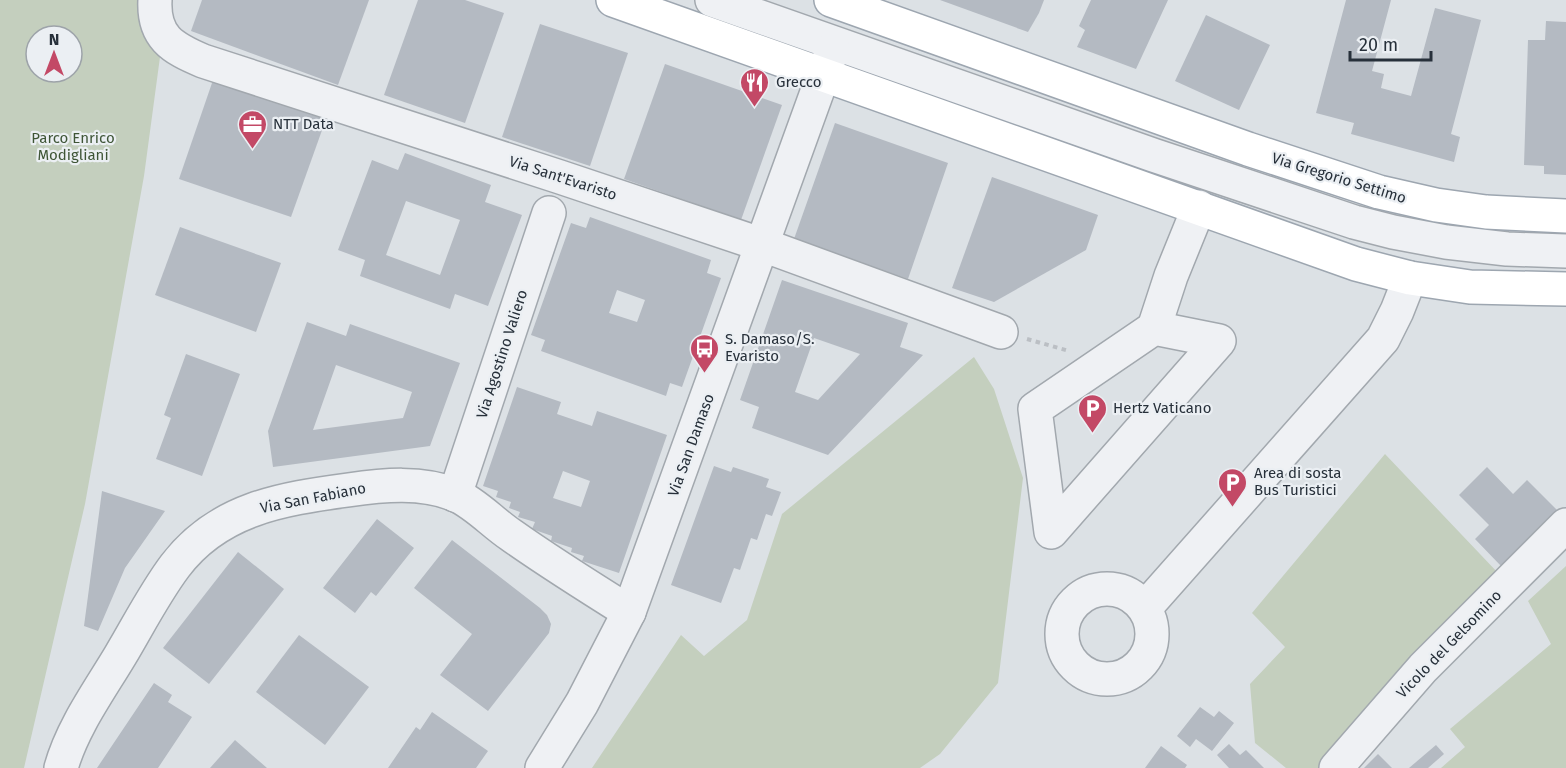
<svg xmlns="http://www.w3.org/2000/svg" width="1566" height="768" font-family="'Fira Sans',sans-serif">
  <style>
    .green { fill: #c4cfbe; fill-rule: evenodd }
    .building { fill: #b4bac2; fill-rule: evenodd }
    .lines { fill: none; stroke-linecap: round; stroke-linejoin: round }
    .minor-casing { stroke: #a2a8ae; stroke-width: 36 }
    .major-casing { stroke: #9da6b0; stroke-width: 36 }
    .path { stroke: #bbbfc4; stroke-width: 4; stroke-dasharray: 4.5 4.5; stroke-linecap: butt }
    .minor { stroke: #eff1f4; stroke-width: 33 }
    .major { stroke: #fff; stroke-width: 33 }
    .labels { text-anchor: middle; stroke-width: 4.5; stroke-linejoin: round; paint-order: stroke }
    .poi-label { font-size: 15px; fill: #27303a; stroke: #ebeff3; text-anchor: start }
    .park-label { font-size: 15px; fill: #3e5536; stroke: #ebeff3 }
    .street-label { font-size: 15px; fill: #27303a; stroke: #ebeff3 }
  </style>
  <rect width="100%" height="100%" fill="#dce1e5"/>
  <g class="green">
    <path d="M0,0H139L149,21L160,57L144,176L85,504L24,768H0ZM36,36H72V72H36Z"/>
    <path d="M974,357L994,389L1023,478L998,683L940,754L920,768H592L681,635L704,656L747,620L782,514Z"/>
    <path d="M1385,454L1499,574L1319,768H1286L1255,743L1250,684L1285,647L1252,613Z"/>
    <path d="M1566,566V768H1441L1465,747L1450,729L1551,644L1528,601Z"/>
  </g>
  <g class="building">
    <path d="M202,0H369L338,85L191,31Z"/>
    <path d="M418,0H465L504,13L465,123L384,95Z"/>
    <path d="M940,0H1044L1039,13L1028,32Z"/>
    <path d="M1091,0H1168L1136,69L1077,47L1085,30L1079,26Z"/>
    <path d="M1346,0H1391L1372,71L1384,74L1381,88L1411,96L1435,8L1481,20L1451,134L1460,137L1454,162L1351,134L1354,123L1316,113Z"/>
    <path d="M1206,15L1270,45L1239,110L1175,81Z"/>
    <path d="M1546,21L1566,22V175L1544,174V166L1524,165L1528,40H1545Z"/>
    <path d="M540,24L628,53L590,166L502,137Z"/>
    <path d="M665,64L782,105L741,220L624,179Z"/>
    <path d="M213,80L326,119L291,217L179,179Z"/>
    <path d="M835,123L948,163L908,279L794,239Z"/>
    <path d="M405,153L491,185L485,202L522,215L488,306L455,294L450,309L360,276L365,260L338,250L372,160L398,170ZM406,201L460,220L440,275L386,255Z"/>
    <path d="M992,177L1098,215L1086,250L994,302L952,288Z"/>
    <path d="M590,217L711,260L707,273L721,278L682,387L670,383L666,396L541,351L545,340L531,335L571,223L586,228ZM617,290L645,300L637,322L609,313Z"/>
    <path d="M180,227L281,263L256,332L155,295Z"/>
    <path d="M782,280L908,323L900,347L923,355L828,455L752,428L759,407L740,400ZM814,338L860,354L818,400L795,392Z"/>
    <path d="M307,322L346,336L350,324L460,363L430,446L273,467L268,431ZM336,365L412,392L403,418L313,430Z"/>
    <path d="M186,354L240,374L202,476L156,459L171,418L164,415Z"/>
    <path d="M517,387L561,402L557,414L592,426L597,411L667,435L619,573L582,561L584,556L571,552L572,548L551,541L552,536L532,529L535,522L518,517L520,512L509,508L511,502L496,497L498,491L483,486ZM563,471L590,481L581,507L553,498Z"/>
    <path d="M714,466L731,472L733,467L769,479L766,487L781,492L772,516L766,514L757,540L751,538L740,570L734,568L721,603L671,585Z"/>
    <path d="M1487,467L1513,494L1527,480L1557,510L1501,566L1475,539L1489,525L1459,495Z"/>
    <path d="M102,491L165,511L125,568L98,631L84,626Z"/>
    <path d="M377,519L414,548L376,596L371,592L355,613L323,588Z"/>
    <path d="M452,540L540,608L547,615L551,624L549,633L488,711L440,675L472,634L414,588Z"/>
    <path d="M238,552L284,589L209,684L163,648Z"/>
    <path d="M299,635L369,687L325,745L256,692Z"/>
    <path d="M154,683L172,695L168,702L192,717L158,768H97Z"/>
    <path d="M1200,707L1214,717L1219,711L1234,723L1212,751L1196,739L1190,747L1177,736Z"/>
    <path d="M432,712L488,751L476,768H388L416,727L420,730Z"/>
    <path d="M235,740L267,768H210Z"/>
    <path d="M1229,744L1240,755L1246,750L1264,768H1229L1217,755Z"/>
    <path d="M1436,745L1444,754L1428,768H1409Z"/>
    <path d="M1161,746L1187,765L1185,768H1145Z"/>
    <path d="M1378,754L1392,768H1364Z"/>
  </g>
  <g class="lines">
    <defs>
      <g id="minor">
        <path d="M155,0C153,37 172,48 203,61L560,177L763,245L1001,332"/>
        <path d="M712,0L1153,155L1354,222L1393,232L1446,242L1507,249L1566,251"/>
        <path d="M1154,328L1219,341L1051,532L1035,409Z"/>
        <path d="M1154,328L1171,276L1199,207"/>
        <path d="M455,495L549,213"/>
        <circle cx="1107" cy="634" r="45"/>
        <path d="M1145,608L1383,339L1397,311L1410,278"/>
        <path d="M61,768C72,728 99,691 120,656C138,626 154,594 175,566C218,509 281,499 348,490C383,485 422,481 456,495C476,504 493,523 511,535C549,562 589,587 629,612"/>
        <path d="M542,768L582,703L629,612L833,48"/>
        <path d="M1336,768L1423,668L1566,525"/>
      </g>
      <g id="major">
        <path d="M613,0L1356,264L1410,278L1470,287L1566,289"/>
        <path d="M831,0L1248,149L1379,192L1436,205L1486,212L1566,216"/>
      </g>
    </defs>
    <use href="#minor" class="minor-casing"/>
    <use href="#major" class="major-casing"/>
    <path class="path" d="M1027,339L1069,351"/>
    <use href="#minor" class="minor"/>
    <use href="#major" class="major"/>
  </g>
  <defs>
    <symbol id="restaurant-pin" viewBox="-11 -11 22 30"><path d="M0 17L-7.5 6A9.5 9.5 0 1 1 7.5 6Z" fill="#c34966" stroke="#ebeff3"/><path d="M-5-6h1v4h1v-4h1v4h1v-4h1v5L-1.5 .5V6h-2V.5L-5-1ZM5-6V6H3V1.5H1.5Q1.5-4 5-6Z" fill="#fff"/></symbol>
    <symbol id="office-pin" viewBox="-11 -11 22 30"><path d="M0 17L-7.5 6A9.5 9.5 0 1 1 7.5 6Z" fill="#c34966" stroke="#ebeff3"/><path d="M-6-3h4V-5.5h4V-3h4V5H-6ZM-1-4.5V-3h2v-1.5ZM-6 0V1H6V0Z" fill="#fff"/></symbol>
    <symbol id="bus-pin" viewBox="-11 -11 22 30"><path d="M0 17L-7.5 6A9.5 9.5 0 1 1 7.5 6Z" fill="#c34966" stroke="#ebeff3"/><path d="M-5-6H5V4H4V6H2V4H-2V6H-4V4H-5ZM-3.5-4V0h7V-4ZM-3.5 1.2v1.5H-2V1.2ZM2 1.2v1.5H3.5V1.2Z" fill="#fff"/></symbol>
    <symbol id="parking-pin" viewBox="-11 -11 22 30"><path d="M0 17L-7.5 6A9.5 9.5 0 1 1 7.5 6Z" fill="#c34966" stroke="#ebeff3"/><path d="M-3.5-5.5H1a3.5 3.5 0 0 1 0 7H-1V5.5H-3.5ZM-1-3.4V-.6H.8a1.4 1.4 0 0 0 0-2.8Z" fill="#fff"/></symbol>
  </defs>
  <g fill-rule="evenodd">
    <use href="#restaurant-pin" x="738" y="66" width="33" height="45"/>
    <use href="#office-pin" x="236" y="108" width="33" height="45"/>
    <use href="#bus-pin" x="688" y="332" width="33" height="45"/>
    <use href="#parking-pin" x="1076" y="392" width="33" height="45"/>
    <use href="#parking-pin" x="1216" y="466" width="33" height="45"/>
  </g>
  <g class="labels">
    <g class="poi-label">
      <text x="776" y="87">Grecco</text>
      <text x="273" y="129">NTT Data</text>
      <text x="725" y="344">S. Damaso/S.<tspan x="725" dy="17">Evaristo</tspan></text>
      <text x="1113" y="413">Hertz Vaticano</text>
      <text x="1254" y="478">Area di sosta<tspan x="1254" dy="17">Bus Turistici</tspan></text>
    </g>
    <g class="park-label">
      <text x="73" y="143">Parco Enrico<tspan x="73" dy="17">Modigliani</tspan></text>
    </g>
    <g class="street-label">
      <text transform="translate(563 178) rotate(18)" y="5">Via Sant'Evaristo</text>
      <text transform="translate(1339 178) rotate(17)" y="5">Via Gregorio Settimo</text>
      <text transform="translate(502 354) rotate(-72)" y="5">Via Agostino Valiero</text>
      <text transform="translate(691 445) rotate(-70)" y="5">Via San Damaso</text>
      <text transform="translate(313 498) rotate(-11)" y="5">Via San Fabiano</text>
      <text transform="translate(1449 644) rotate(-46)" y="5">Vicolo del Gelsomino</text>
    </g>
  </g>
  <g transform="translate(54 54)"><circle r="28" fill="#ebeff3" stroke="#9da3a9" stroke-width="1.5"/>
  <path d="M0-4.5L10 22L0 15L-10 22Z" fill="#c34966"/>
  <text y="-9" font-size="16" font-weight="bold" text-anchor="middle" fill="#27303a">N</text>
  </g>
  <path d="M1350 51v9h81v-9" fill="none" stroke="#27303a" stroke-width="3"/>
  <text x="1359" y="51" font-size="18" fill="#27303a" stroke="#ebeff3" stroke-width="4.5" paint-order="stroke">20 m</text>
</svg>
